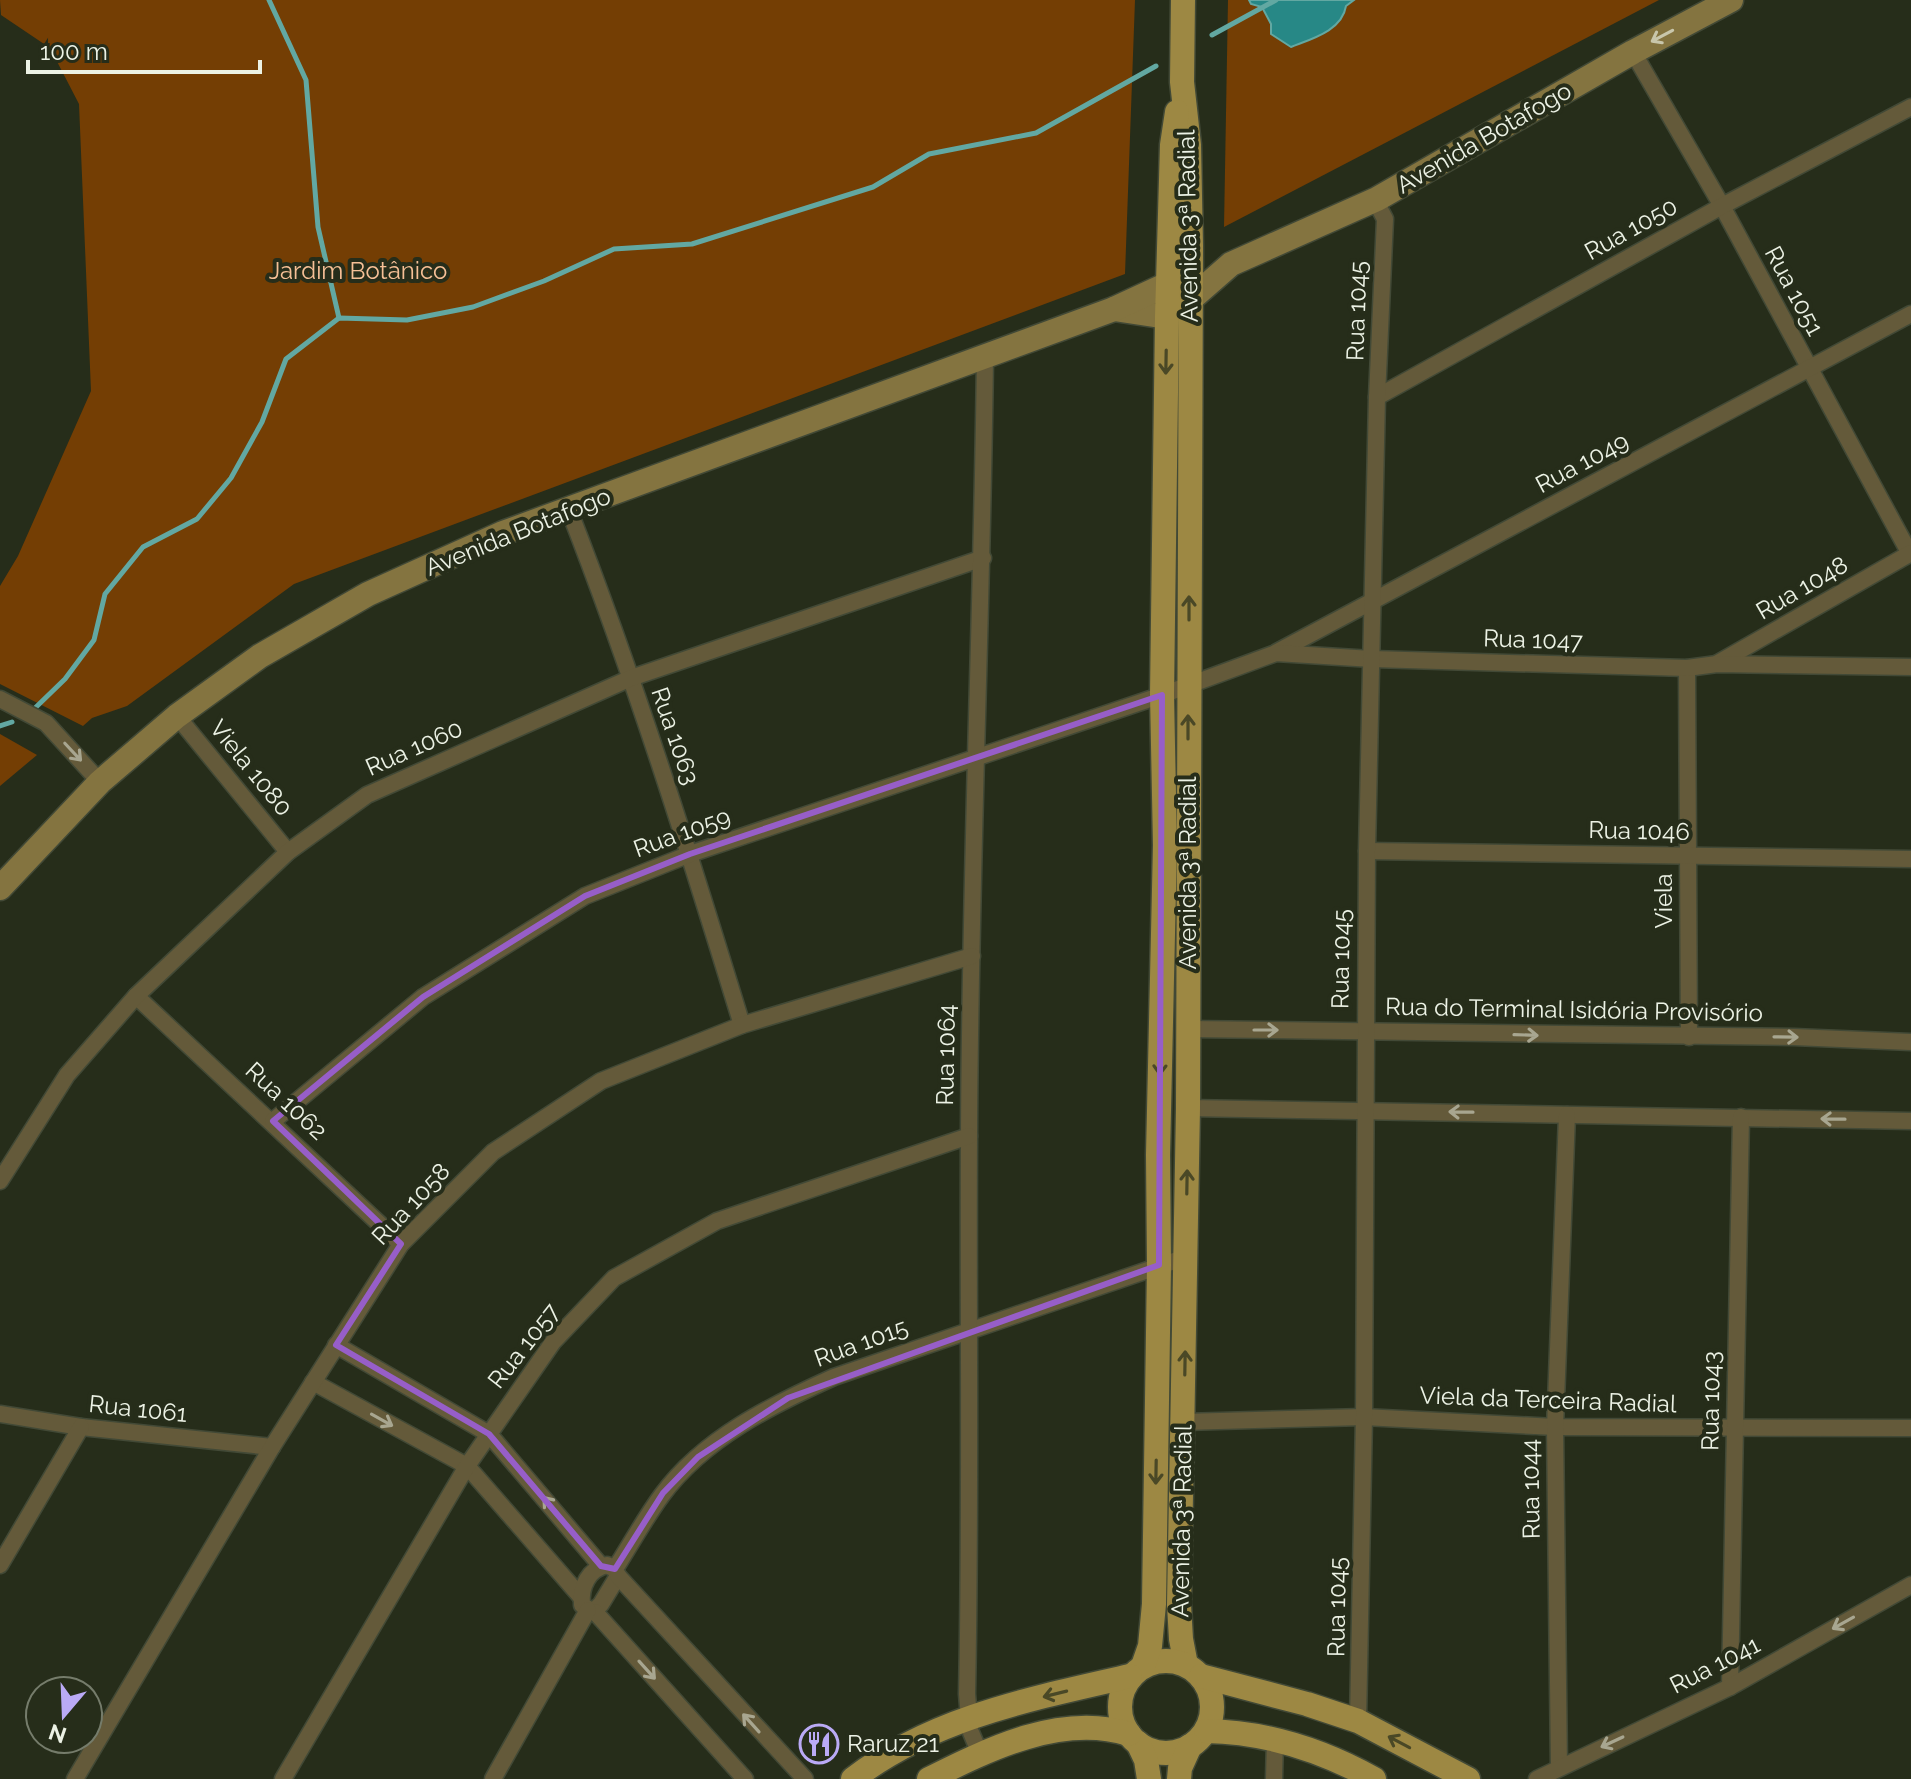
<svg xmlns="http://www.w3.org/2000/svg" width="1911" height="1779" font-family="Raleway,sans-serif">
  <style>
    .green { fill: #743e04 }
    .water { fill: #278886; stroke: #62a8a2; stroke-width: 2 }
    .lines { fill: none; stroke-linecap: round; stroke-linejoin: round }
    .stream { stroke: #62a8a2; stroke-width: 5 }
    .street-casing { stroke: #424936; stroke-width: 19 }
    .secondary-casing { stroke: #424936; stroke-width: 27 }
    .primary-casing { stroke: #424936; stroke-width: 27 }
    .street { stroke: #645a3a; stroke-width: 16 }
    .secondary { stroke: #847440; stroke-width: 24 }
    .primary { stroke: #9d8843; stroke-width: 24 }
    .oneway { stroke: #c8c6ab }
    .oneway2 { stroke: #4a4826 }
    .oneway3 { stroke: #a8a690 }
    .marked { fill: none; stroke: #975ec8; stroke-width: 6; stroke-linejoin: round }
    .labels { text-anchor: middle; stroke-width: 8; stroke-linejoin: round; paint-order: stroke }
    .street-label { font-size: 24px; fill: #ecf2e5; stroke: #262d1a }
    .park-label { font-size: 24px; fill: #f6c096; stroke: #262d1a }
    .poi-label { font-size: 24px; fill: #ecf2e5; stroke: #262d1a; text-anchor: start }
  </style>
  <rect width="100%" height="100%" fill="#262d1a"/>
  <g class="green">
    <path d="M0,0H1135L1125,274L294,584L127,706L92,718L83,726L0,684V586L18,556L91,391L79,104L50,48L1,15Z"/>
    <path d="M1228,0H1659L1224,227Z"/>
    <path d="M0,734L37,755L0,786Z"/>
  </g>
  <path class="water" d="M1249,0H1354L1346,6C1342,31 1311,39 1291,47L1271,34V24L1262,7L1251,4Z"/>
  <g class="lines">
    <g class="stream">
      <path d="M269,0L306,80L318,227L339,318"/>
      <path d="M1212,35L1276,0"/>
      <path d="M33,710L65,679L94,640L105,594L143,547L197,519L231,478L262,422L286,359L339,318L407,320L473,307L544,281L614,249L692,244L873,187L929,154L1036,133L1156,66"/>
      <path d="M0,726L12,722"/>
    </g>
    <defs>
      <g id="street">
        <path d="M1633,52L1722,206L1910,554"/>
        <path d="M1377,397L1722,206L1911,107"/>
        <path d="M569,510C635,679 689,852 742,1025"/>
        <path d="M1277,652L1911,314"/>
        <path d="M1718,663L1911,553"/>
        <path d="M1687,668L1689,1037"/>
        <path d="M0,699L46,723L100,782"/>
        <path d="M177,716L288,852"/>
        <path d="M1367,851L1911,859"/>
        <path d="M136,996L401,1244"/>
        <path d="M1188,1029L1794,1037L1911,1042"/>
        <path d="M1188,1108L1911,1121"/>
        <path d="M273,1121L423,997L585,896L690,854L1162,695L1276,653L1372,659L1687,668L1717,664L1911,667"/>
        <path d="M0,1181L67,1075L136,996L288,852L367,795L631,678L983,558"/>
        <path d="M336,1345L489,1434L601,1566"/>
        <path d="M313,1382L467,1466L581,1597"/>
        <path d="M0,1414L81,1427L272,1447"/>
        <path d="M1184,1422L1364,1417L1555,1427L1911,1428"/>
        <path d="M0,1565L81,1427"/>
        <path d="M607,1565L615,1569L618,1576L601,1604L593,1612L582,1605C580,1586 589,1569 607,1565Z"/>
        <path d="M615,1569C631,1544 645,1518 662,1495C704,1438 772,1405 834,1377L1186,1257"/>
        <path d="M618,1576L805,1779"/>
        <path d="M595,1612L745,1779"/>
        <path d="M1730,1687L1741,1117"/>
        <path d="M1358,1721L1364,1417L1367,851L1377,397L1385,219L1375,200"/>
        <path d="M980,1754L970,1730L967,1694C971,1508 968,1322 969,1136C970,876 982,616 985,356"/>
        <path d="M1559,1767L1555,1427L1567,1115"/>
        <path d="M75,1779L272,1447L401,1244L493,1152L601,1081L742,1025L972,956"/>
        <path d="M283,1779L467,1466L553,1342L614,1278L717,1221L969,1136"/>
        <path d="M493,1779L588,1610"/>
        <path d="M1274,1779L1275,1739"/>
        <path d="M1537,1779L1730,1687L1911,1585"/>
      </g>
      <g id="secondary">
        <path d="M1191,299L1231,264L1377,199L1633,52L1731,0"/>
        <path d="M1114,309L1167,317"/>
        <path d="M0,888L100,782L177,716L260,656L368,594L503,533L1114,309L1168,284"/>
      </g>
      <g id="primary">
        <path d="M1183,0L1182,82L1189,145L1191,246L1188,1108L1179,1605L1181,1639L1186,1665"/>
        <circle cx="1166" cy="1707" r="46"/>
        <path d="M1143,1666L1150,1646L1154,1604L1159,1265L1158,1155L1165,845L1162,695L1167,317L1172,145L1177,112"/>
        <path d="M1201,1676L1307,1704L1358,1721L1468,1779"/>
        <path d="M1206,1731C1266,1732 1322,1750 1374,1779"/>
        <path d="M1138,1743L1146,1760L1149,1779"/>
        <path d="M853,1779C933,1717 1035,1698 1130,1676"/>
        <path d="M929,1779C989,1749 1061,1713 1129,1734"/>
        <path d="M1179,1779L1180,1768L1190,1746"/>
      </g>
    </defs>
    <use href="#street" class="street-casing"/>
    <use href="#secondary" class="secondary-casing"/>
    <use href="#primary" class="primary-casing"/>
    <use href="#street" class="street"/>
    <use href="#secondary" class="secondary"/>
    <use href="#primary" class="primary"/>
  </g>
  <defs><path id="oneway-shaft" d="M-6 0H5M1.5-3L5.5 0L1.5 3" fill="none" stroke-width="1.6" stroke-linecap="round" stroke-linejoin="round" transform="scale(2)"/></defs>
  <use class="oneway" href="#oneway-shaft" transform="translate(1662 36) rotate(152)"/>
  <g class="oneway2">
    <use href="#oneway-shaft" transform="translate(1166 362) rotate(91)"/>
    <use href="#oneway-shaft" transform="translate(1189 608) rotate(-90)"/>
    <use href="#oneway-shaft" transform="translate(1188 727) rotate(-90)"/>
    <use href="#oneway-shaft" transform="translate(1160 1063) rotate(91)"/>
    <use href="#oneway-shaft" transform="translate(1187 1182) rotate(-89)"/>
    <use href="#oneway-shaft" transform="translate(1185 1363) rotate(-89)"/>
    <use href="#oneway-shaft" transform="translate(1156 1472) rotate(91)"/>
    <use href="#oneway-shaft" transform="translate(1055 1694) rotate(166)"/>
    <use href="#oneway-shaft" transform="translate(1399 1742) rotate(-152)"/>
  </g>
  <g class="oneway3">
    <use href="#oneway-shaft" transform="translate(73 752) rotate(47)"/>
    <use href="#oneway-shaft" transform="translate(1266 1030)"/>
    <use href="#oneway-shaft" transform="translate(1526 1035) rotate(2)"/>
    <use href="#oneway-shaft" transform="translate(1786 1037) rotate(1)"/>
    <use href="#oneway-shaft" transform="translate(1461 1112) rotate(-179)"/>
    <use href="#oneway-shaft" transform="translate(1833 1119) rotate(-179)"/>
    <use href="#oneway-shaft" transform="translate(382 1420) rotate(29)"/>
    <use href="#oneway-shaft" transform="translate(551 1506) rotate(-130)"/>
    <use href="#oneway-shaft" transform="translate(1843 1623) rotate(151)"/>
    <use href="#oneway-shaft" transform="translate(647 1670) rotate(48)"/>
    <use href="#oneway-shaft" transform="translate(751 1723) rotate(-132)"/>
    <use href="#oneway-shaft" transform="translate(1612 1742) rotate(155)"/>
  </g>
  <path class="marked" d="M1162,695L1159,1265L788,1398L698,1457L663,1493L615,1569L601,1566L489,1434L336,1345L401,1244L273,1121L423,997L585,896L690,854Z"/>
  <defs>
    <symbol id="restaurant-ring" viewBox="-11 -11 22 22"><circle r="9.5" fill="#262d1a" stroke="#baaaf6" stroke-width="1.5"/><path d="M-5-6h1v4h1v-4h1v4h1v-4h1v5L-1.5 .5V6h-2V.5L-5-1ZM5-6V6H3V1.5H1.5Q1.5-4 5-6Z" fill="#baaaf6"/></symbol>
  </defs>
  <g fill-rule="evenodd">
    <use href="#restaurant-ring" x="797" y="1722" width="44" height="44"/>
  </g>
  <g class="labels">
    <g class="street-label">
      <text transform="translate(1484 138) rotate(-30)" y="8">Avenida Botafogo</text>
      <text transform="translate(1188 226) rotate(-91)" y="8">Avenida 3ª Radial</text>
      <text transform="translate(1631 229) rotate(-29)" y="8">Rua 1050</text>
      <text transform="translate(1794 291) rotate(62)" y="8">Rua 1051</text>
      <text transform="translate(1357 311) rotate(-88)" y="8">Rua 1045</text>
      <text transform="translate(1582 463) rotate(-28)" y="8">Rua 1049</text>
      <text transform="translate(518 532) rotate(-22)" y="8">Avenida Botafogo</text>
      <text transform="translate(1802 588) rotate(-30)" y="8">Rua 1048</text>
      <text transform="translate(1533 640) rotate(2)" y="8">Rua 1047</text>
      <text transform="translate(675 736) rotate(71)" y="8">Rua 1063</text>
      <text transform="translate(414 748) rotate(-24)" y="8">Rua 1060</text>
      <text transform="translate(251 768) rotate(51)" y="8">Viela 1080</text>
      <text transform="translate(1639 831) rotate(1)" y="8">Rua 1046</text>
      <text transform="translate(682 833) rotate(-20)" y="8">Rua 1059</text>
      <text transform="translate(1188 873) rotate(-90)" y="8">Avenida 3ª Radial</text>
      <text transform="translate(1664 901) rotate(-90)" y="8">Viela</text>
      <text transform="translate(1341 959) rotate(-89)" y="8">Rua 1045</text>
      <text transform="translate(1574 1010) rotate(1)" y="8">Rua do Terminal Isidória Provisório</text>
      <text transform="translate(946 1055) rotate(-89)" y="8">Rua 1064</text>
      <text transform="translate(286 1101) rotate(43)" y="8">Rua 1062</text>
      <text transform="translate(411 1204) rotate(-47)" y="8">Rua 1058</text>
      <text transform="translate(861 1343) rotate(-20)" y="8">Rua 1015</text>
      <text transform="translate(524 1346) rotate(-52)" y="8">Rua 1057</text>
      <text transform="translate(1548 1400) rotate(2)" y="8">Viela da Terceira Radial</text>
      <text transform="translate(1711 1401) rotate(-89)" y="8">Rua 1043</text>
      <text transform="translate(138 1409) rotate(6)" y="8">Rua 1061</text>
      <text transform="translate(1531 1489) rotate(-91)" y="8">Rua 1044</text>
      <text transform="translate(1182 1521) rotate(-89)" y="8">Avenida 3ª Radial</text>
      <text transform="translate(1337 1607) rotate(-89)" y="8">Rua 1045</text>
      <text transform="translate(1715 1665) rotate(-27)" y="8">Rua 1041</text>
    </g>
    <g class="park-label">
      <text x="358" y="279">Jardim Botânico</text>
    </g>
    <g class="poi-label">
      <text x="847" y="1752">Raruz 21</text>
    </g>
  </g>
  <g transform="translate(64 1715) rotate(199)"><circle r="38" fill="#262d1a" stroke="#757c6b" stroke-width="2"/>
  <path d="M0-6L14 30L0 20L-14 30Z" fill="#baaaf6"/>
  <text y="-12" font-size="22" font-weight="bold" text-anchor="middle" fill="#ecf2e5">N</text>
  </g>
  <path d="M28 60v12h232v-12" fill="none" stroke="#ecf2e5" stroke-width="4"/>
  <text x="40" y="60" font-size="24" fill="#ecf2e5" stroke="#262d1a" stroke-width="6" paint-order="stroke">100 m</text>
</svg>
